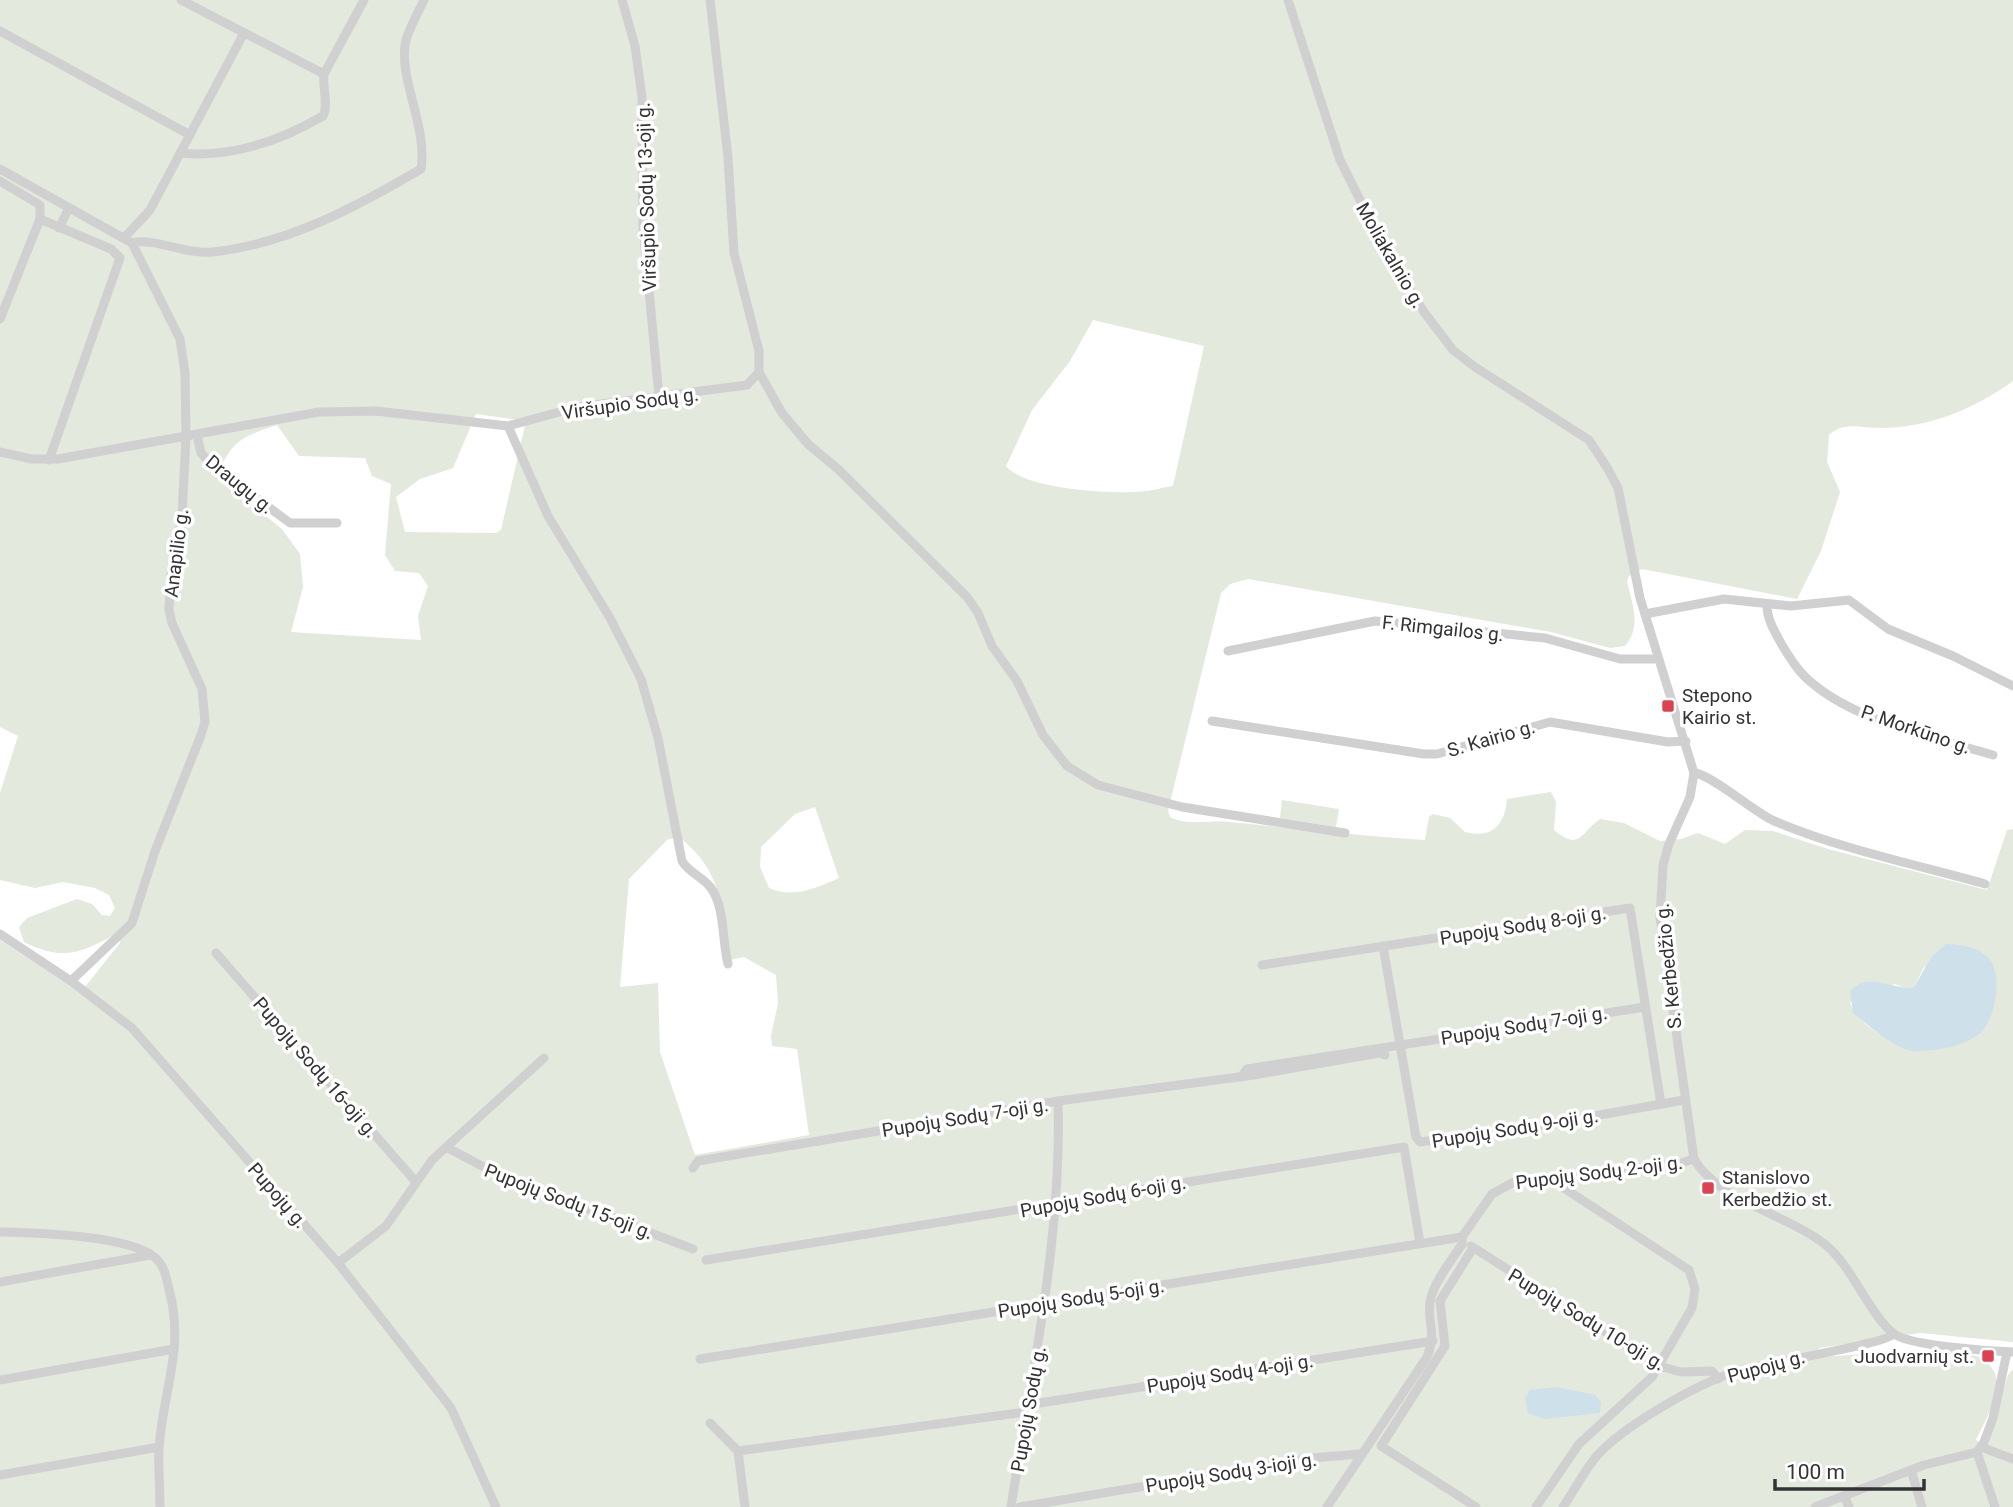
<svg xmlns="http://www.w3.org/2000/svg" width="2013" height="1507" font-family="Roboto,sans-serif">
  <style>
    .green { fill: #e3e9dd; fill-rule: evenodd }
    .water { fill: #cee0ea }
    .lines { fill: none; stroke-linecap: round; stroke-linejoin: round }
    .street { stroke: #d0d0d0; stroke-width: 9 }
    .poi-dot { fill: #dc4350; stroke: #fff; stroke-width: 2.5 }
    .labels { text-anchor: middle; stroke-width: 7; stroke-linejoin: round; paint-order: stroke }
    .street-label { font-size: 19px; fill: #333; stroke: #fff }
    .poi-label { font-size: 19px; fill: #333; stroke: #fff; text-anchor: start }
  </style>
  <rect width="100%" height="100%" fill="#fff"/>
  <g class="green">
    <path d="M0,0H2013V381C1974,409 1929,428 1880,428C1861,428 1843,421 1829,435L1827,462L1840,492L1821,551L1797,599L1642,569L1629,576L1627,581C1632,605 1642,626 1625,646L1610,648L1551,632L1248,579L1230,584L1221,593L1168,811L1170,817C1186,826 1211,820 1229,822C1295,828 1359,836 1425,840L1429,817L1433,814L1450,818L1465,832C1492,839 1505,825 1507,799L1551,792L1556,802L1554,830C1580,852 1581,832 1600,819L1624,823L1660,841L1681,839L1698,833L1725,844L1745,830L1773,831L1828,849L1987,890L2007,830L2013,829V1342L1920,1333L1819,1348L1820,1357C1863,1355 1937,1346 1976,1356C1985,1359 1992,1366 1995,1374C2002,1393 1984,1423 1976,1440L1984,1446L2008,1375L2013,1369V1507H0V940L81,992L120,943L117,933C81,954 62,961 24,942L19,927L27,918L77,899L92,904L102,915L110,916L115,908L109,895L95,888L63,882L35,888L0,880V793L18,736L0,727ZM1093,320L1204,346L1173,486C1160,488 1147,492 1134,492C1105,493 1025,489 1006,466L1032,410L1070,361ZM476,414L526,421L501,530L496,533L405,532L396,497L420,479L453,468ZM277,425L299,456L365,458L372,476L391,484L385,555L395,571L419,573L428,586L418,616L421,640L291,632L303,587L300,554L282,529L216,476C234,440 238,438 277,425ZM815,807L839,878C816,888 793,899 769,888L760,867L761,847L795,814ZM680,838C723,871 722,910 730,960L744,957L776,975L778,1003L771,1036L772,1046L797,1049L809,1135L695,1155L660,1052L658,983L620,987L629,879L668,839ZM1925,965L1913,1051C1892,1042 1856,1025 1850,1002L1894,984L1906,988L1914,987Z"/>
    <path d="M1282,800L1339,809L1336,827L1280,818Z"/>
  </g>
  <g class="water">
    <path d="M1946,944C1960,944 1980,947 1990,960C2003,977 1995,1022 1979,1034C1966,1044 1949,1048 1933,1050C1927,1050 1918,1052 1912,1051C1891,1046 1869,1026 1853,1013L1850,991C1870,970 1891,991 1914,987L1932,956Z"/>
    <path d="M1557,1387L1595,1395L1601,1402L1600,1413L1544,1419L1528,1413L1525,1398L1530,1390Z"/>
  </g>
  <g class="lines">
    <g class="street">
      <path d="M181,0L324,74"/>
      <path d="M622,0L635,46L642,97L643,227L659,396"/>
      <path d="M1288,0L1340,160L1381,242L1424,312L1453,350L1475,367L1589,440L1608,469L1618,488L1640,598L1694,773L1690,797L1669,844L1663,865L1660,917L1694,1159C1719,1202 1788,1214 1827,1246C1854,1269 1872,1320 1896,1335C1914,1346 1989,1351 2013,1352"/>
      <path d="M0,31L190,135"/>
      <path d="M180,153C230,158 280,141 323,116C329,105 322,87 324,74L364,0"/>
      <path d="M0,169L132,243L180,339L185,373L186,437L182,515L171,575L169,609L172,623L202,689L205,722L201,735L155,851L132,923L71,981"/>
      <path d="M0,181L40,205V219L111,249L120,258L49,460"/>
      <path d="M59,228L69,208"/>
      <path d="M125,237L150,210L244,33"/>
      <path d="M132,243C152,237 187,255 212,252C288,244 356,207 421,169C428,126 397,76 406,40C410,27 418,12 424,0"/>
      <path d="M0,319L40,219"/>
      <path d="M759,372L782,413L808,444L839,470L967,597L978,613L992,646L1017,681L1043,735L1067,766L1098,785L1182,807L1345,833"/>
      <path d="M508,426L548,516L610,618L641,679L658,738L682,861C689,873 703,877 711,888C725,907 722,941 728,964"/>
      <path d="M197,435L201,453L213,466L290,523H337"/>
      <path d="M0,452L31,459H58L319,412L376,411L508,426L578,407L747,385L759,372V351L734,253L728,157L710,0"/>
      <path d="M1767,605C1767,620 1775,632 1782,645C1790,658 1799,673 1812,683C1858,722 1936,738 1993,755"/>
      <path d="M1645,614L1724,599L1791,606L1849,600L1888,629L1953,656L2013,686"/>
      <path d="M1228,651L1375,621L1545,638L1620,659H1658"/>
      <path d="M1212,721L1424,754H1437L1550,722L1668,742L1686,741"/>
      <path d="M1694,773C1709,773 1753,811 1772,820C1840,849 1914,864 1985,884"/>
      <path d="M0,934L71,981L132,1028L338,1263L451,1408L496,1507"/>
      <path d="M1383,946L1416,1137L1420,1142L1538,1126L1684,1100"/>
      <path d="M216,953L416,1182"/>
      <path d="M1262,965L1630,908L1661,1104"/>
      <path d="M1241,1077L1247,1069L1645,1007"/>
      <path d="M448,1148L499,1175L693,1249"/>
      <path d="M693,1168L698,1161L1058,1101L1254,1075L1379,1053L1385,1055"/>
      <path d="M0,1232C36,1233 125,1235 153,1256C164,1264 166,1276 169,1289C185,1349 163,1390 159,1448C158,1467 160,1487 160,1507"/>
      <path d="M1471,1246L1659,1366L1681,1372L1712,1371L1718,1379"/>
      <path d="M1473,1248L1440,1301L1445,1346L1381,1446L1476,1507"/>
      <path d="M706,1260L1404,1147L1420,1243"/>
      <path d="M338,1263L386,1226L432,1160L544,1058"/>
      <path d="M0,1282L150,1255"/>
      <path d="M700,1359L1462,1237"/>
      <path d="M0,1380L174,1349"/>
      <path d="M1027,1405L1433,1341"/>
      <path d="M710,1423L738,1451L745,1507"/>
      <path d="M1981,1447L2013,1459"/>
      <path d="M738,1451L1026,1412"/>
      <path d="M1977,1452L1995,1507"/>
      <path d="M1911,1470L1922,1507"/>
      <path d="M0,1475L159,1447"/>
      <path d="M1844,1496L1849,1507"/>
      <path d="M1011,1507C1032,1372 1062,1238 1058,1101"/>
      <path d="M1020,1507L1312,1458L1360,1454"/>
      <path d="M1327,1507L1427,1357C1438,1331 1425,1319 1431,1297C1436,1279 1452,1260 1462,1244V1237L1492,1194L1514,1182L1681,1163L1694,1159"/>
      <path d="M1536,1507L1579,1444L1652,1377L1692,1308L1695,1289L1689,1270L1547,1177"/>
      <path d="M1563,1507C1574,1491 1583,1473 1595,1458C1621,1427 1697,1384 1735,1372C1760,1364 1886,1344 1894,1334"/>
      <path d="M1815,1507L1924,1465L1977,1452L1984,1442L1993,1418L2007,1352"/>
    </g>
  </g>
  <g class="poi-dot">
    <rect x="1661" y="699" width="14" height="14" rx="3.5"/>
    <rect x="1701" y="1181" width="14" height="14" rx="3.5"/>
    <rect x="1981" y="1349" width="14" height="14" rx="3.5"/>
  </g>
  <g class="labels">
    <g class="street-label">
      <text transform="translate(646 197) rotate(-92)" y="7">Viršupio Sodų 13-oji g.</text>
      <text transform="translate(1391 255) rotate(60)" y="7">Moliakalnio g.</text>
      <text transform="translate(630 403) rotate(-8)" y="7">Viršupio Sodų g.</text>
      <text transform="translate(240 484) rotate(39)" y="7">Draugų g.</text>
      <text transform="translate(176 553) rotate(-83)" y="7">Anapilio g.</text>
      <text transform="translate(1443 628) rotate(6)" y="7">F. Rimgailos g.</text>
      <text transform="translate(1916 729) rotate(19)" y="7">P. Morkūno g.</text>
      <text transform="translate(1491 738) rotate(-16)" y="7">S. Kairio g.</text>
      <text transform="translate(1523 925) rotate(-9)" y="7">Pupojų Sodų 8-oji g.</text>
      <text transform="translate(1668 966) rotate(-96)" y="7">S. Kerbedžio g.</text>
      <text transform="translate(1524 1025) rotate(-9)" y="7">Pupojų Sodų 7-oji g.</text>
      <text transform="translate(316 1067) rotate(49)" y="7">Pupojų Sodų 16-oji g.</text>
      <text transform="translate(965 1117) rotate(-9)" y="7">Pupojų Sodų 7-oji g.</text>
      <text transform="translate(1515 1128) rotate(-9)" y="7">Pupojų Sodų 9-oji g.</text>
      <text transform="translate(1599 1172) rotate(-7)" y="7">Pupojų Sodų 2-oji g.</text>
      <text transform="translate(278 1195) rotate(49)" y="7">Pupojų g.</text>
      <text transform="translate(1103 1196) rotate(-10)" y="7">Pupojų Sodų 6-oji g.</text>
      <text transform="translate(569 1201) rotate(21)" y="7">Pupojų Sodų 15-oji g.</text>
      <text transform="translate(1081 1298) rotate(-9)" y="7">Pupojų Sodų 5-oji g.</text>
      <text transform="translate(1587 1319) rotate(31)" y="7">Pupojų Sodų 10-oji g.</text>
      <text transform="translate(1766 1366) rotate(-15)" y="7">Pupojų g.</text>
      <text transform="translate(1230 1373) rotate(-9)" y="7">Pupojų Sodų 4-oji g.</text>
      <text transform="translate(1028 1409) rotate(-80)" y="7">Pupojų Sodų g.</text>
      <text transform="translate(1231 1472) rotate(-9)" y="7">Pupojų Sodų 3-ioji g.</text>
    </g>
    <g class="poi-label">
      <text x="1682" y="702">Stepono<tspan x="1682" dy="22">Kairio st.</tspan></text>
      <text x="1722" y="1184">Stanislovo<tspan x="1722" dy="22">Kerbedžio st.</tspan></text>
      <text x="1974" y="1363" text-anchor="end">Juodvarnių st.</text>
    </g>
  </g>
  <path d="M1775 1479v10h149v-10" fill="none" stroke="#333333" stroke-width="3.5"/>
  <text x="1786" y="1479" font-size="21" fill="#333333" stroke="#ffffff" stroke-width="5" paint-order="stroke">100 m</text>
</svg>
